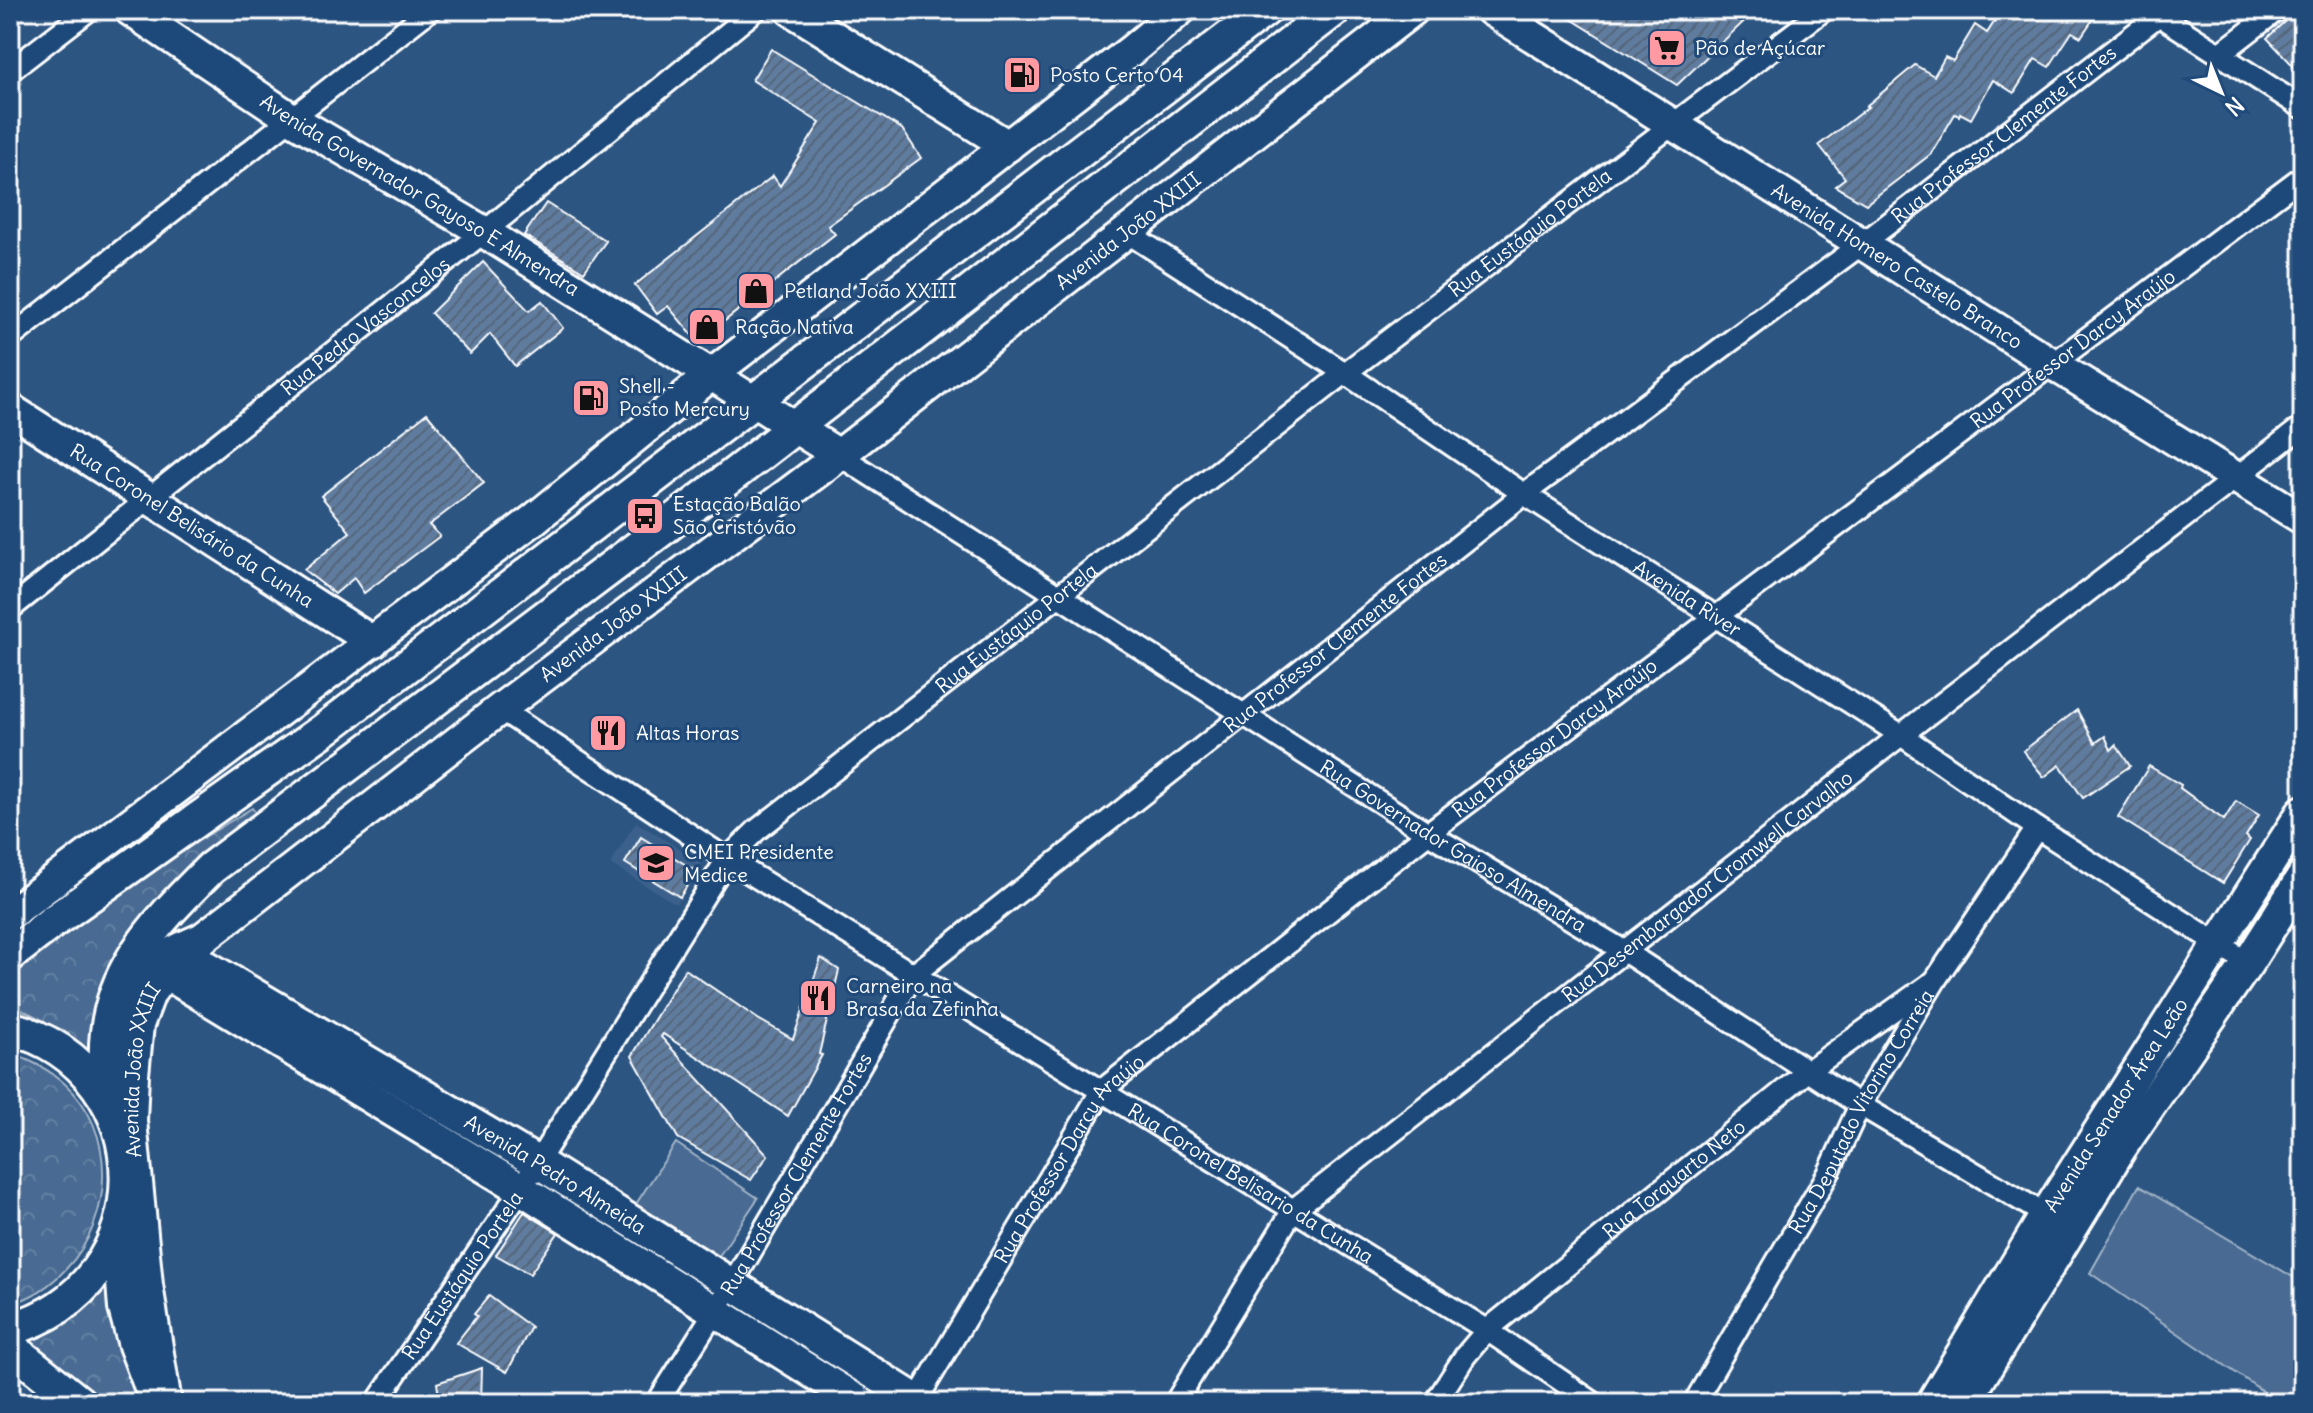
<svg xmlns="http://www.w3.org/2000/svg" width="2313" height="1413" font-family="Delius,sans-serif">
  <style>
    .built { fill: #3b618b }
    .green { fill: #486b92; stroke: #a4b5c8; stroke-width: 2 }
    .park { fill: url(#park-crowns); stroke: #a4b5c8; stroke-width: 2 }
    .building { fill: url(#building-hatch); stroke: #fff; stroke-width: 2 }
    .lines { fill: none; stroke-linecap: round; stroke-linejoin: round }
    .street-casing { stroke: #fff; stroke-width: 26 }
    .secondary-casing { stroke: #fff; stroke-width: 36 }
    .primary-casing { stroke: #fff; stroke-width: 38 }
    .street { stroke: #1f4a7a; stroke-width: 20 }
    .secondary { stroke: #1f4a7a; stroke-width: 30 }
    .primary { stroke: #1f4a7a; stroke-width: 32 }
    .labels { text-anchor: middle; stroke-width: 6; stroke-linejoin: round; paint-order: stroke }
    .poi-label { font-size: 20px; fill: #fff; stroke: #1f4a7a; text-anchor: start }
    .street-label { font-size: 20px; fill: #fff; stroke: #1f4a7a }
  </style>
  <defs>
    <pattern id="park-crowns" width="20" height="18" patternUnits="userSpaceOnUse" patternTransform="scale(2)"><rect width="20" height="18" fill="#486b92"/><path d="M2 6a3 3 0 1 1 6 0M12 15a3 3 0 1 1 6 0" fill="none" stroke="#6381a2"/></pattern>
    <pattern id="building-hatch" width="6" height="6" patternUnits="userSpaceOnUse" patternTransform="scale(2)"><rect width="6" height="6" fill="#5e7c9f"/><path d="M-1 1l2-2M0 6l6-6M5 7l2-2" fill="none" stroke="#56667a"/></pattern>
  </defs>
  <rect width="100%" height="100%" fill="#2c5582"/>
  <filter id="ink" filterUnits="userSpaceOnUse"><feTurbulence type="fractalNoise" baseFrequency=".0125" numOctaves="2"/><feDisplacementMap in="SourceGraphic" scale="16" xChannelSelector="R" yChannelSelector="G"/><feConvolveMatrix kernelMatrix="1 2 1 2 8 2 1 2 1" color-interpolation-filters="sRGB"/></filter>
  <g filter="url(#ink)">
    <path class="built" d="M636,822L701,862L676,904L610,864Z"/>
    <g class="green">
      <path d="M676,1143L758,1198L719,1256L636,1204Z"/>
      <path d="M2139,1186L2303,1283V1403H2280L2090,1273Z"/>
    </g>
    <g class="park">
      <path d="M252,808L259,817L204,859L119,950L91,1057C66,1033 42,1017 10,1005V964L53,930Z"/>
      <path d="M10,1053C30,1060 47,1068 63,1082C118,1130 114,1219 66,1269C51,1285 32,1298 10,1304Z"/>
      <path d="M106,1279L142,1397L143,1403H106L52,1358L24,1340Z"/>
    </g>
    <g class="building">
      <path d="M1557,10H1756L1677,85Z"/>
      <path d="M2002,10H2099L2081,37L2072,32L2049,67L2035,59L2014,93L1993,80L1971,119L1960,113L1959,116L1955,114L1931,154L1866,204L1835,186L1845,178L1819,145L1868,107L1866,106L1915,65L1934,76L1945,57L1953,61L1975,25L1987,33Z"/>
      <path d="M2297,10H2303V76L2267,38Z"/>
      <path d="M771,49L902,129L921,158L828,226L835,234L698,342L668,306L657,314L635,285L773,176L780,186L820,123L752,80Z"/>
      <path d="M546,203L606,241L584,272L524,235Z"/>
      <path d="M483,262L529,311L542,301L563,328L515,366L490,334L470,354L431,313Z"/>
      <path d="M427,413L484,483L429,525L440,536L364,593L354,578L335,594L304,570L350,532L321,496Z"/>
      <path d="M2077,710L2095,743L2105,736L2111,750L2116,745L2130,766L2083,798L2060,765L2044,777L2023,751Z"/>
      <path d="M2149,766L2181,785L2180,788L2224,820L2236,801L2259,815L2246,836L2250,840L2223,883L2118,817Z"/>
      <path d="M641,837L696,871L680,897L625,863Z"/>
      <path d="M821,958L839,970L819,1054L822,1055L788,1116L663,1034L661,1037L768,1155L751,1180L678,1138L632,1056L685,969L758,1019L793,1039Z"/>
      <path d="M524,1212L558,1233L530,1274L496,1255Z"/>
      <path d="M489,1296L531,1327L507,1372L456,1343L477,1316L474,1314Z"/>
      <path d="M482,1368L481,1403H440L437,1383Z"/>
    </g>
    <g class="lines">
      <defs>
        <g id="street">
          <path d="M2151,10L2303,108"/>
          <path d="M2220,54L2277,10"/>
          <path d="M10,71L89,10"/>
          <path id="s1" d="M1128,233L1345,373L1524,494L1901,735L2037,828L2248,963"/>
          <path d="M10,338L430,10"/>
          <path id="s2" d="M839,455L1428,833L1624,951L1860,1105L2056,1221"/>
          <path id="s3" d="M10,609L484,232L756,10"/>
          <path id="s4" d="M500,709L727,859L1487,1330L1594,1403"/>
          <path id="s5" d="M376,1403L521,1189L727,859L757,830L1345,373L1824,10"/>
          <path id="s6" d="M657,1403L732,1284L913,975L1524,494L1862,244L2159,15"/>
          <path id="s7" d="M915,1403L1102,1090L1428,833L2303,176"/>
          <path id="s8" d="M1175,1403L1293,1210L1901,735L2303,426"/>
          <path id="s9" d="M1435,1403L1465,1356L1487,1330L1808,1071L1930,984"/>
          <path id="s10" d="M1694,1403L1828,1174L1860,1105L1936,979L2037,828"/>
        </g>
        <g id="secondary">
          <path id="s11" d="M130,10L292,119L484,232L839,455"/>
          <path d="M791,10L1008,146"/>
          <path id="s12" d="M1491,10L2051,363L2303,519"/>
          <path id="s13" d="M10,409L373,642"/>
          <path d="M10,914L533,520L711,375L1133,49L1180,10"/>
          <path id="s14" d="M186,954L537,1162L921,1403"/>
          <path d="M165,973L521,1189L861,1403"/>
          <path id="s15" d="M166,1403L147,1285L131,1121L133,1074L138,1025L150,993L165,973L199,941L500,709L821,469L1413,10"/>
          <path id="s16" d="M1932,1403L2045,1216L2303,811"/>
          <path d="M1965,1403L2121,1148L2248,963L2303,876"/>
        </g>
        <g id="primary">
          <path d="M10,955L51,923L325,729L1265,10"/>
          <path d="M129,998C147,966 166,955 199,941"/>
          <path d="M10,1028C166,1070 165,1286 10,1329"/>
          <path d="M115,1116C112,1099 107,1080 106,1062C102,975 155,924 211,868L685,512L1334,10"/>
          <path d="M119,1232L125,1308L135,1345L157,1403"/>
          <path d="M10,1347L80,1403"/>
        </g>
      </defs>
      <use href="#street" class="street-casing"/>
      <use href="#secondary" class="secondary-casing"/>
      <use href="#primary" class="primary-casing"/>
      <use href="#street" class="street"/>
      <use href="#secondary" class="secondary"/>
      <use href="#primary" class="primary"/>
    </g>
  </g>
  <defs>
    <symbol id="supermarket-square" viewBox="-11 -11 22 22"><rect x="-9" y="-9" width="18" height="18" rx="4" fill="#ff9aa2" stroke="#1f4a7a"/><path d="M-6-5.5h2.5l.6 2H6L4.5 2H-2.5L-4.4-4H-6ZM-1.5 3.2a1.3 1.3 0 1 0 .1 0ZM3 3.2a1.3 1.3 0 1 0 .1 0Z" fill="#111"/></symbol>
    <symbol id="fuel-square" viewBox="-11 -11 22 22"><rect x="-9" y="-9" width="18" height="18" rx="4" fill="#ff9aa2" stroke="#1f4a7a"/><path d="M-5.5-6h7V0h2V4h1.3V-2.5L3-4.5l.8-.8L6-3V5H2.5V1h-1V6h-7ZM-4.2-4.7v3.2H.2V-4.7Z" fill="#111"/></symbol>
    <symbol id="shop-square" viewBox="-11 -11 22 22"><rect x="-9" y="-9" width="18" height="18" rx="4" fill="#ff9aa2" stroke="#1f4a7a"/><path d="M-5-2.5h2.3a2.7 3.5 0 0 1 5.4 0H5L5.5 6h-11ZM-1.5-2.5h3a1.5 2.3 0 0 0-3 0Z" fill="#111"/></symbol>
    <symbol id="bus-square" viewBox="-11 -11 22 22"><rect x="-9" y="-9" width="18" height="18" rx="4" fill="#ff9aa2" stroke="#1f4a7a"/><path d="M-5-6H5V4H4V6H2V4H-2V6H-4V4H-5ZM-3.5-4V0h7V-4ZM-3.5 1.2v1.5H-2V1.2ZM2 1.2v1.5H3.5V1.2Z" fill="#111"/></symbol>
    <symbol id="restaurant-square" viewBox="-11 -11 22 22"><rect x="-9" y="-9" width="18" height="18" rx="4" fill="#ff9aa2" stroke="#1f4a7a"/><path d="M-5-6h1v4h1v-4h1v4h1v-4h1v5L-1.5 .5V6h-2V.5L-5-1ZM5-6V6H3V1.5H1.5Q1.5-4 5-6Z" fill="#111"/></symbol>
    <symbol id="school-square" viewBox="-11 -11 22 22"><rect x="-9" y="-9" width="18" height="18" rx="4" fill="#ff9aa2" stroke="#1f4a7a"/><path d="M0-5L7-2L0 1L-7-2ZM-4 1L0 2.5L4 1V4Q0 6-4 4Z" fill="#111"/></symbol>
  </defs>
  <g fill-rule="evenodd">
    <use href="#supermarket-square" x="1645" y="26" width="44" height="44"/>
    <use href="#fuel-square" x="1000" y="53" width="44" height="44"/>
    <use href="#shop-square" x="734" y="269" width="44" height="44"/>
    <use href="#shop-square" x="685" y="305" width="44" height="44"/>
    <use href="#fuel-square" x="569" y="376" width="44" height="44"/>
    <use href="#bus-square" x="623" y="494" width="44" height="44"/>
    <use href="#restaurant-square" x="586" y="711" width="44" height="44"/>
    <use href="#school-square" x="634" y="841" width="44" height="44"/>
    <use href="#restaurant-square" x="796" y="976" width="44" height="44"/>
  </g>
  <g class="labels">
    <g class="poi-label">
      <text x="1695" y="55">Pão de Açúcar</text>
      <text x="1050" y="82">Posto Certo 04</text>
      <text x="784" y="298">Petland João XXIII</text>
      <text x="735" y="334">Ração Nativa</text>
      <text x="619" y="393">Shell -<tspan x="619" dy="23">Posto Mercury</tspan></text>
      <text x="673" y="511">Estação Balão<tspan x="673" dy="23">São Cristóvão</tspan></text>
      <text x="636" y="740">Altas Horas</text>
      <text x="684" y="859">CMEI Presidente<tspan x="684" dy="23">Medice</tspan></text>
      <text x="846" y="993">Carneiro na<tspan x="846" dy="23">Brasa da Zefinha</tspan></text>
    </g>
    <g class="street-label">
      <text dy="7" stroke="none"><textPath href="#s6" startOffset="1876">Rua Professor Clemente Fortes</textPath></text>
      <text dy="7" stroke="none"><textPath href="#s11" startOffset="344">Avenida Governador Gayoso E Almendra</textPath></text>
      <text dy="7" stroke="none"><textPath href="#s15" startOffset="1656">Avenida João XXIII</textPath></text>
      <text dy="7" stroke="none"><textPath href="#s5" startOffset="1666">Rua Eustáquio Portela</textPath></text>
      <text dy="7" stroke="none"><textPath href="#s12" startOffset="480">Avenida Homero Castelo Branco</textPath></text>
      <text dy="7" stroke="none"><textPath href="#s3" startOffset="454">Rua Pedro Vasconcelos</textPath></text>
      <text dy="7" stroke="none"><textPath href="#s7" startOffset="1586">Rua Professor Darcy Araújo</textPath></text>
      <text dy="7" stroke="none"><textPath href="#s13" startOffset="216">Rua Coronel Belisário da Cunha</textPath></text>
      <text dy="7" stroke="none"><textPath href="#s1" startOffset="668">Avenida River</textPath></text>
      <text dy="7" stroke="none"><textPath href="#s15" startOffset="1008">Avenida João XXIII</textPath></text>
      <text dy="7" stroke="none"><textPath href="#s5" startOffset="1018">Rua Eustáquio Portela</textPath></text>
      <text dy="7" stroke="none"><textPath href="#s6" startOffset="1036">Rua Professor Clemente Fortes</textPath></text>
      <text dy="7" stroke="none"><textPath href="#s7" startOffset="938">Rua Professor Darcy Araújo</textPath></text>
      <text dy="7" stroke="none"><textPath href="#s2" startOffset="728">Rua Governador Gaioso Almendra</textPath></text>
      <text dy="7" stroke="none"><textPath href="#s8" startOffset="752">Rua Desembargador Cromwell Carvalho</textPath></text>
      <text dy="7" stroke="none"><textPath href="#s15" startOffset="336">Avenida João XXIII</textPath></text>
      <text dy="7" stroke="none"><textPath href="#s16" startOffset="350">Avenida Senador Área Leão</textPath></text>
      <text dy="7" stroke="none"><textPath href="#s10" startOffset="336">Rua Deputado Vitorino Correia</textPath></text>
      <text dy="7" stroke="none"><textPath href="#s7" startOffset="290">Rua Professor Darcy Araújo</textPath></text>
      <text dy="7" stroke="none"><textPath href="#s6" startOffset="268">Rua Professor Clemente Fortes</textPath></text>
      <text dy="7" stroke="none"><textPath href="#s14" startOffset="430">Avenida Pedro Almeida</textPath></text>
      <text dy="7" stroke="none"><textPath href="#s9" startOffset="330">Rua Torquarto Neto</textPath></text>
      <text dy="7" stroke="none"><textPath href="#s4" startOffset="888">Rua Coronel Belisario da Cunha</textPath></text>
      <text dy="7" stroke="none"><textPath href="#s5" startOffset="154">Rua Eustáquio Portela</textPath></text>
    </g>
  </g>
  <rect width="2313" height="1413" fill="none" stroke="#1f4a7a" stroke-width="40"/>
  <rect x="20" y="20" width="2273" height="1373" fill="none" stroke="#fff" stroke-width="3" filter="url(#ink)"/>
  <g transform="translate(2221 92) rotate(137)" stroke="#1f4a7a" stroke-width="6" paint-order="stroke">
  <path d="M0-6L14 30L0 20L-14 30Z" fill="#ffffff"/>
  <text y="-12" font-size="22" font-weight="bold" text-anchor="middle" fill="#ffffff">N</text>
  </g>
</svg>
